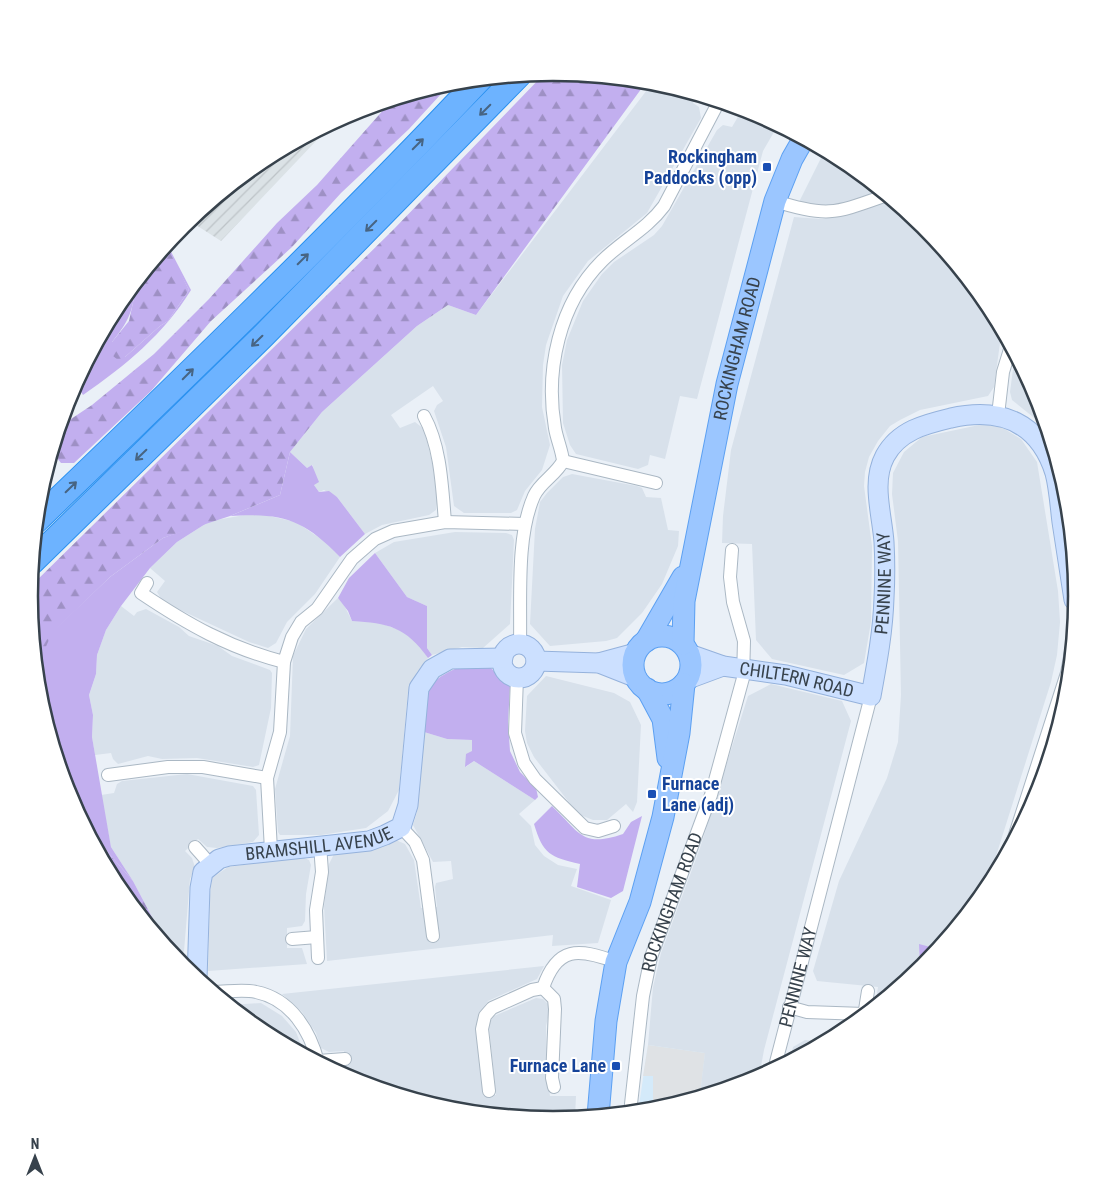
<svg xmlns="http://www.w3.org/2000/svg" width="1106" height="1192" font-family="'Roboto Condensed',sans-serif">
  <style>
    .residential { fill: #d8e1eb }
    .commercial { fill: #d4eafa }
    .industrial { fill: url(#industrial-furrows) }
    .grass { fill: #c2afef }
    .forest { fill: url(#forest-firs) }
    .parking { fill: #dfe2e5 }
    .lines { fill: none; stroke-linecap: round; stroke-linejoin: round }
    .street-casing { stroke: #abb8c4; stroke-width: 14 }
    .secondary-casing { stroke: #95b2dc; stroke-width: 21 }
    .primary-casing { stroke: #5ca0f2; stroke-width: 23 }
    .highway-casing { stroke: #2a91f0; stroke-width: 26 }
    .street { stroke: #fff; stroke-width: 12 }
    .secondary { stroke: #cce0ff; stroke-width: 19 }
    .primary { stroke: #9bc6ff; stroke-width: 21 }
    .highway { stroke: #6db3ff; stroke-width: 24 }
    .oneway { stroke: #476482 }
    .transit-dot { fill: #1a4fb4; stroke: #fff; stroke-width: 2 }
    .labels { text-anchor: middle; stroke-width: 4; stroke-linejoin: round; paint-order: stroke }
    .transit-label { font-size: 18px; font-weight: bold; fill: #164399; stroke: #fff; text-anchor: end }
    .street-label { font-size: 18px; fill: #37424c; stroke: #fff }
    .rim { fill: none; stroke: #37424c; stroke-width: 2.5 }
  </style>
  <defs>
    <pattern id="industrial-furrows" width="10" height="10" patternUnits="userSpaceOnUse" patternTransform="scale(1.25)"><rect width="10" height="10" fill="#dbe2e6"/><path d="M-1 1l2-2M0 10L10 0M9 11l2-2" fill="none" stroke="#bdc3c7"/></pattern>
    <pattern id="forest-firs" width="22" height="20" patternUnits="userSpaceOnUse" patternTransform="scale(1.25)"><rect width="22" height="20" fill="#c2afef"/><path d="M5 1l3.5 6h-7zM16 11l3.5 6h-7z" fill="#9e90c4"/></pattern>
  </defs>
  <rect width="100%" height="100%" fill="#eaf0f7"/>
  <g class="residential">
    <path d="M653,82L698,95L693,103L699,107L701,118L647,213L588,261L563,296L546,345L543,365L542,407L550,445L542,470L525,491L517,510L511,513H464L454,506L446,447L434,411L437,405L443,401L433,386L391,415L400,428L415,422L424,429L433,466L437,502L436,510L429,515L382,525L365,534L337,497L324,490L319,492L314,485L313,465L307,468L290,452L322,412L417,326L448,305L476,315Z"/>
    <path d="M737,107L754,112L778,125L763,151L697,399L680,396L665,459L650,455L648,465L638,469L576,454L570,445L563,423L562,365L567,340L583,301L602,274L614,262L654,235L662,226L717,130L723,125L732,127L742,110Z"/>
    <path d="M825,150L844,160L882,191L846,204L824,207L799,202Z"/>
    <path d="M890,197L924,226L989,305L1005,336L1000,343L994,387L988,396L920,410L900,420L890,426L878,441L869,457L865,472L864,486L872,546L871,622L864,663L844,675L772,659L756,640L752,544L722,543L723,516L731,450L794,217L822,219L834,217Z"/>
    <path d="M1015,354L1037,396L1048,429L1012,400L1010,392Z"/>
    <path d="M984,424L1003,428L1021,439L1037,462L1058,591L1060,622L1057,655L1051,682L984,894L938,949L919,945L920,970L875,1006L878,987L817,981L813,971L839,881L887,778L898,742L901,695L898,541L892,494L893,473L904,452L922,437Z"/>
    <path d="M572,474L637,486L642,488L646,497L661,498L668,530L679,531L678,546L662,584L642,613L617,638L606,641L550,646L530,624L535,529L540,502L547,493L563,477Z"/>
    <path d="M245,515H265L296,522L327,543L340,557L315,594L287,622L276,643L268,648L249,642L163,602L157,592L165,581L150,568L177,542L210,521Z"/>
    <path d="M455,532L506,533L512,535L514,540L510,624L483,648L462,647L432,655L427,648V606L407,597L375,553L394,542Z"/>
    <path d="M338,598L344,605L352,621L377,622L405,632L416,640L428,658L417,672L408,692L399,790L388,811L366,828L321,835H280L278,832L275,789L290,736L293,656L306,629Z"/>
    <path d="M121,606L134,616L137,612L146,609L179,627L189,636L218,646L232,656L270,670L272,673L271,708L259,765L253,767L197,758L162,759L148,756L118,764L113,759L111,753L95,755L92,737L93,715L89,695L96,674L97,655L106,630Z"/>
    <path d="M546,676L614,693L630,702L641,725L637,802L633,812L626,804L607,820H593L578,814L534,757L527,743L525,731L527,696Z"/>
    <path d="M771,684L842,701L851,721L764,1050L759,1077L700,1096L704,1053L648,1045L653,987L661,953L700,848L748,696Z"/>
    <path d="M424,732L447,739L473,740L472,751L466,767L474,761L535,800L519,814L531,826L535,845L544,856L558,865L577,869L571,886L611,900L598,943L552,946L553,935L327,961L324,906L329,864L334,854L381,847L396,840L405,844L414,860L421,908L437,907L435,887L436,883L453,879L451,861L433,862L413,825L417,812Z"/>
    <path d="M187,774L253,786L256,790L259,835L253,842L217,848L207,847L198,839L185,851L192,858L195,867L190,879L184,951L177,960L170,951L133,881L111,847L101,795L114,793L117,784L122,781Z"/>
    <path d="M302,857L309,860L311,865L306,894L305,921L302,926L287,928V948H302L307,964L208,971L210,895L212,878L228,867Z"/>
    <path d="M544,966L537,979L488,1001L478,1016L477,1022L485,1095H496L489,1027L491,1020L494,1016L536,998L543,999L548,1004L550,1009L546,1026L547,1077L550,1096H576L575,1118L553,1120L450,1110L352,1080L335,1071L346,1070L344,1051L329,1052L321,1048L316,1033L302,1012L282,994Z"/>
    <path d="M261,1003L282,1016L296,1032L305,1055L262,1032L229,1005Z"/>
    <path d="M805,1040L826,1042L790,1061L793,1047Z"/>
  </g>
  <path class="commercial" d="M648,1045L705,1053L700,1096L655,1110L638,1112Z"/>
  <path class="industrial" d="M336,120L221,241L196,225L180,235L178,231L183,225L262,160Z"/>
  <g class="grass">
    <path d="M167,244L191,290C164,334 125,366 83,395L75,383L117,305L135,283C134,310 129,321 112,342L125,357L160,326L168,321L189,290L171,257Z"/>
    <path d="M290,452L307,468L312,465L319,482L314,485L319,492L329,491L337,497L365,534L340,557C303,519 282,513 230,516L280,495Z"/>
    <path d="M210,521L177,542L150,568L121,606L106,630L97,655L96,674L89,695L93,715L92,737L111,847L133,881L92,834L67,791L39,698L36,669L51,633L110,577L163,538Z"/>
    <path d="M375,553L407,597L427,606V648L432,655L428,658C406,627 388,623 352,621L348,611L338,598L349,578Z"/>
    <path d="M462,666H489L510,687L508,722L510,751L520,772L536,788L538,797L535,800L474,761L465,767L466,754L472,751V740L447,739L424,732C427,691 421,683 462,666Z"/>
    <path d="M552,806C580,833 582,848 623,834L631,822L642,816L623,891L611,898L577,887L580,864C550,857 543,854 534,824Z"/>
    <path d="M919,944L938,949L920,970Z"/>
  </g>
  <g class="forest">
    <path d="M553,72L647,81L476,315L448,305L417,326L322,412L290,452L280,495L230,516L163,538L110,577L52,633L36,669L30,587L392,231L545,73Z"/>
    <path d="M452,82L409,129L341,193L292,247L211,321L151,391L74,463H61L52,452L59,427L92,405L154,354L209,299L277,223L317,185L393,99Z"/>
    <path d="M166,245L189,290L168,321L160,326L125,357L118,360L108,352L112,342L129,321L134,298L135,283Z"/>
    <path d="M67,791L92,834L133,881L170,951L117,887Z"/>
  </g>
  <path class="parking" d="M648,1045L705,1053L700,1096L683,1102L653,1103V1076H643Z"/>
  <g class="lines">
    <defs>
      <g id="street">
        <path d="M775,201C828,218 836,213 887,195"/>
        <path d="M998,415L1003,372L1011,346"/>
        <path d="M424,416C441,447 442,487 445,522"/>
        <path d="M563,461L656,483"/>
        <path d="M147,583L141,593C187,624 229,648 284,662"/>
        <path d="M1074,600V632"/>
        <path d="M520,644C521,599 516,536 534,496C540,482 556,475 563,461C562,450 557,440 555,428C545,370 559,304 602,261C622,241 647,229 664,206L717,105"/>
        <path d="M517,677L515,733L524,763L535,779L585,828L598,831L614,826"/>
        <path d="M108,775L168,767H203L267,778"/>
        <path d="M401,827L415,842L423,860L433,936"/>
        <path d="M1012,844L1067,673L1072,646"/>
        <path d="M195,847L210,864"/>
        <path d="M271,850L267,778L280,732L284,662L292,637L301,622L317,609L352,559L375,539L393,531L445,522L524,524"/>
        <path d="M292,939L317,937"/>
        <path d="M318,958L316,910L322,872L320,845"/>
        <path d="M213,992C227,992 243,989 256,992C291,999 310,1031 318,1062"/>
        <path d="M789,1007L807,1012L864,1014"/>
        <path d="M864,1016L868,991"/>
        <path d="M318,1061L345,1059"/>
        <path id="s1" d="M774,1070L871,696"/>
        <path d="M554,1087L552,1078L555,1009L554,999L543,988C557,946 578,948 616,962"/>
        <path d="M489,1091L482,1029L485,1016L492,1008L532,990L543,988"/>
        <path id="s2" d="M630,1113L643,996L651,957L711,795L743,678L744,641L733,602L730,577L732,550"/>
      </g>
      <g id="secondary">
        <circle cx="519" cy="661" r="17"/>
        <path id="s3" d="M689,654L723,666L786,675L871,696C877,663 883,631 884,598C885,580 885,560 884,542C882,514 871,482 885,456C899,430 926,424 951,418C1001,407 1039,422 1055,473C1059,488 1060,506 1062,522C1066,548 1070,574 1074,600H1077"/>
        <path d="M536,661L599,663L637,678"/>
        <path d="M599,663L636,653"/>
        <path d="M688,679L723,666"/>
        <path id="s4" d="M197,979L200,888L203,872L219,859L229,856L369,841L385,835L401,827L408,805L419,688L432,669L450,659L503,658"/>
      </g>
      <g id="primary">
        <circle cx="662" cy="665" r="29"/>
        <path d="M646,641L683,577"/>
        <path id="s5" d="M683,644L684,601L727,384L775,201L792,159L804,138"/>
        <path d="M647,689L663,719L668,758"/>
        <path d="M598,1116L606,1021L616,962L640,902L663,817L679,733L684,684"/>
      </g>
      <g id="highway">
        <path d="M36,521C186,376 337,231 480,79"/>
        <path d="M32,562L263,336L519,75"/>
      </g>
    </defs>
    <use href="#street" class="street-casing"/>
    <use href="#secondary" class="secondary-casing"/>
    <use href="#primary" class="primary-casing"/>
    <use href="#highway" class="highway-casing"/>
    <use href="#street" class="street"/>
    <use href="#secondary" class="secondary"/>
    <use href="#primary" class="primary"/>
    <use href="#highway" class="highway"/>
  </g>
  <defs><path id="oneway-shaft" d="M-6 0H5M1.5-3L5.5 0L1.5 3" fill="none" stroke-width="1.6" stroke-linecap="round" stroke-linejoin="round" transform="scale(1.25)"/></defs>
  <g class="oneway">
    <use href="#oneway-shaft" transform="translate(485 110) rotate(135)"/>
    <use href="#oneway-shaft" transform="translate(418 144) rotate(-45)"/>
    <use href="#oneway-shaft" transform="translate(371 226) rotate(135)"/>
    <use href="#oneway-shaft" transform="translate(303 259) rotate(-45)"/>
    <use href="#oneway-shaft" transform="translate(257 341) rotate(136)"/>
    <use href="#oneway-shaft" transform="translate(188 374) rotate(-45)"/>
    <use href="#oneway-shaft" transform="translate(141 455) rotate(136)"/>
    <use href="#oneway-shaft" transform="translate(71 487) rotate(-44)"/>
  </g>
  <g class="transit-dot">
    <rect x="762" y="162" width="10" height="10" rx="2.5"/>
    <rect x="647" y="789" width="10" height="10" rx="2.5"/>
    <rect x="611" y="1061" width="10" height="10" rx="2.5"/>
  </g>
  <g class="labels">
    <g class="transit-label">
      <text x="757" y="163">Rockingham<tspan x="757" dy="21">Paddocks (opp)</tspan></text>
      <text x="662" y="790" text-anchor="start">Furnace<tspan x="662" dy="21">Lane (adj)</tspan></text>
      <text x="606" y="1072">Furnace Lane</text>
    </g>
    <g class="street-label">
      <text dy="6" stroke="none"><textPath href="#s5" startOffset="301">ROCKINGHAM ROAD</textPath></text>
      <text dy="6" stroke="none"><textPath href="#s3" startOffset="301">PENNINE WAY</textPath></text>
      <text dy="6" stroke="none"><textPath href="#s3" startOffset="111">CHILTERN ROAD</textPath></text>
      <text dy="6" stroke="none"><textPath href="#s4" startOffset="229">BRAMSHILL AVENUE</textPath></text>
      <text dy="6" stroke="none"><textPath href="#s2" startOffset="216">ROCKINGHAM ROAD</textPath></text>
      <text dy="6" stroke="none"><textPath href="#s1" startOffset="96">PENNINE WAY</textPath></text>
    </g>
  </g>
  <path d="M0 0H1106V1192H0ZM38 596a515 515 0 1 1 1030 0a515 515 0 1 1-1030 0Z" fill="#fff" fill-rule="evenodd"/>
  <path class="rim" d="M38 596a515 515 0 1 1 1030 0a515 515 0 1 1-1030 0Z"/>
  <g transform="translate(35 1157)" stroke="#ffffff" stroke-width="4" paint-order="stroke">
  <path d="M0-4L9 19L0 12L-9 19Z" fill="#37424c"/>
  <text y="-8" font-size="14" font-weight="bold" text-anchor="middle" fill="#37424c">N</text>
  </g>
</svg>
